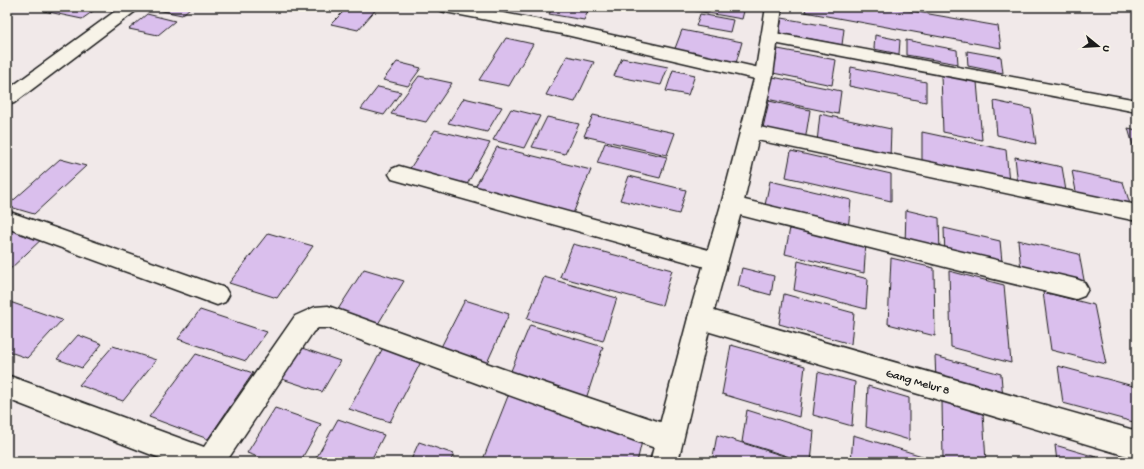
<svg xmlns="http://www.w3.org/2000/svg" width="1144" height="469" font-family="'Gochi Hand',sans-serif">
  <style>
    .building { fill: #dabfed; stroke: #1c1c1c }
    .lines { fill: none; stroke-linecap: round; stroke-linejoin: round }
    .street-casing { stroke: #1c1c1c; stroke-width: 3 }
    .secondary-casing { stroke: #1c1c1c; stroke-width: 3 }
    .street { fill: #f7f3e8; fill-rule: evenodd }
    .secondary { fill: #f7f3e8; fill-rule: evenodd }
    .labels { text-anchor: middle; stroke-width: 3; stroke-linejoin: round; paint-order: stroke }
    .street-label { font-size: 12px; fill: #1c1c1c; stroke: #f7f3e8 }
  </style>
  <rect width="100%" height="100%" fill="#f1e9e9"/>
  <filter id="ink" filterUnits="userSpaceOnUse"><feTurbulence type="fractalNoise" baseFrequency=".025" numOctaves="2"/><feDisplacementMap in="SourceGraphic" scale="8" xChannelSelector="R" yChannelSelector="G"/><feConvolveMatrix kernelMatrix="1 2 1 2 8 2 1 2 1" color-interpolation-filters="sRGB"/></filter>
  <g filter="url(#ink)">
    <g class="building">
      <path d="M50,7H99L82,19L44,11Z"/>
      <path d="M143,7H191L182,15Z"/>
      <path d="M348,7H378L358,30L331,24Z"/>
      <path d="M553,7H590L584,20L549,14Z"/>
      <path d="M692,7H745L742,19L691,10Z"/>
      <path d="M806,7H889L998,26L1001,48L805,12Z"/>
      <path d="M147,14L175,21L158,35L129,29Z"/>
      <path d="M700,14L733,20L730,32L696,26Z"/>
      <path d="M782,18L844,29L842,45L779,33Z"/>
      <path d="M682,30L742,42L736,63L674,51Z"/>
      <path d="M875,35L900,40L899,54L874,49Z"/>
      <path d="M506,38L533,44L509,86L479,80Z"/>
      <path d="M906,40L957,50L958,64L906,55Z"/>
      <path d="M778,49L836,60L832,85L773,73Z"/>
      <path d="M967,51L1001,57L1003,73L968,66Z"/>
      <path d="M567,56L594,62L575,102L546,95Z"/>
      <path d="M622,58L668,67L661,85L614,76Z"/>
      <path d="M397,62L421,68L408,86L383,80Z"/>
      <path d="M851,67L926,82V102L849,86Z"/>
      <path d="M673,70L695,75L688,95L666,91Z"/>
      <path d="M941,75L977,82L982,140L943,132Z"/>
      <path d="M419,76L452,83L426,122L391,114Z"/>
      <path d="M768,76L841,91L838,114L762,98Z"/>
      <path d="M378,87L401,92L384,115L361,109Z"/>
      <path d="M464,98L502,107L487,132L448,123Z"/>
      <path d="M769,101L810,110L805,141L762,132Z"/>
      <path d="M994,101L1031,109L1036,144L997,135Z"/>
      <path d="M511,109L540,116L524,148L493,140Z"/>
      <path d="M820,114L891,129L890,158L817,142Z"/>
      <path d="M593,115L675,133L667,155L584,136Z"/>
      <path d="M547,117L579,124L565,154L532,147Z"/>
      <path d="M1128,128L1137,130V159Z"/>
      <path d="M435,130L490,143L465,188L407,173Z"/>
      <path d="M922,132L1006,150L1009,182L922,163Z"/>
      <path d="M605,143L667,157L660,178L597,163Z"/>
      <path d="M497,147L591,170L572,216L473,191Z"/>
      <path d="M791,151L891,174V201L786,177Z"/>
      <path d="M1015,157L1062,167L1067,197L1018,186Z"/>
      <path d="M60,159L86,166L34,214L7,206Z"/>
      <path d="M1072,171L1123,182L1131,207L1077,196Z"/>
      <path d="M629,176L686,190L679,214L620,200Z"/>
      <path d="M770,181L851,200L848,230L764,210Z"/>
      <path d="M906,210L939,218L940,254L905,246Z"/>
      <path d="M791,223L866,241L864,273L785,254Z"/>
      <path d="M17,225L47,234L7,272V235Z"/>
      <path d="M944,228L1000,241L1003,272L945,257Z"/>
      <path d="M268,233L313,246L277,298L229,283Z"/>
      <path d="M1018,240L1079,254L1085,285L1021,270Z"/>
      <path d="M573,244L672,270L662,305L560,277Z"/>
      <path d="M891,258L934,268L935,336L888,324Z"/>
      <path d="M798,261L868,279L866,309L794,290Z"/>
      <path d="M742,268L774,276L771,295L738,286Z"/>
      <path d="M364,269L404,281L378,324L337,311Z"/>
      <path d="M949,271L1004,285L1011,363L951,347Z"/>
      <path d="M544,277L617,298L603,341L527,319Z"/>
      <path d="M1043,292L1094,305L1106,364L1051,350Z"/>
      <path d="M784,294L854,313L851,344L779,324Z"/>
      <path d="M465,300L509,314L486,365L439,351Z"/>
      <path d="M7,301L62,320L27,358L7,351Z"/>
      <path d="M200,310L267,332L246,361L178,339Z"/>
      <path d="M530,325L603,347L585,402L508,378Z"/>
      <path d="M78,335L102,344L82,368L57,359Z"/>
      <path d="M731,345L805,366L799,417L722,394Z"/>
      <path d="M113,346L156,360L123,401L79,385Z"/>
      <path d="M296,346L340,361L322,392L276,377Z"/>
      <path d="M383,348L422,360L390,422L349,409Z"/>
      <path d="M196,354L253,373L208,439L149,417Z"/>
      <path d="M935,356L1001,374L1003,399L936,381Z"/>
      <path d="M1058,366L1137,387V423L1063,403Z"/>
      <path d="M818,372L855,382L852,426L813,415Z"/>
      <path d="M868,386L909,398V440L866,427Z"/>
      <path d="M510,391L644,433L637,462H482Z"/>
      <path d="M942,401L983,413L986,462H950L943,460Z"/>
      <path d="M275,408L321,424L300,462H272L247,453Z"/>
      <path d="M747,410L814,431L811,462H806L742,442Z"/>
      <path d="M338,419L384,435L370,462H314Z"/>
      <path d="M717,435L803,462H712Z"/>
      <path d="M853,435L942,462H851Z"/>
      <path d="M419,442L454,454L450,462H410Z"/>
      <path d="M1055,445L1096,457L1097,462H1057Z"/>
    </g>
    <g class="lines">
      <defs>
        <g id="street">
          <path d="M121,7H139L137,10L14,103L7,105V90Z"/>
          <path d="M437,7H471L562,24L764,69L770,71L773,75L770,79L764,81L562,34L445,12L439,10Z"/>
          <path d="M769,32L1137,100V112L763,41L761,37L763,33Z"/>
          <path d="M750,125L1137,205V221L743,137L740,132L743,127Z"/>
          <path d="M399,166L716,252L724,254L727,261L724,268L716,270L392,179L389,174L392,169Z"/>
          <path d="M732,197L1076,279L1084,282L1088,289L1084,296L1076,299L965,272L724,211L721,205L724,199Z"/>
          <path d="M7,211L225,288L229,295L225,302L217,305L7,228Z"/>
          <path d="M328,306L503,369L669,425L679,429L683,439L679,449L669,453L503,393L328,328H318L313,332L226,462H170L7,399V375L204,447L295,316L315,307Z"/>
          <path d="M700,307L1137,431V459L700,329L691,326L688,318L691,310Z"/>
        </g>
        <path id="secondary" d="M766,7H782L773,75L743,205L712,318L678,462H650L688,318L721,205L755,75Z"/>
      </defs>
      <use href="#street" class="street-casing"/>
      <use href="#secondary" class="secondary-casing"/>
      <use href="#street" class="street"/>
      <use href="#secondary" class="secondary"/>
    </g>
  </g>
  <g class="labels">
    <g class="street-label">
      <text transform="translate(918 381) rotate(16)" y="4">Gang Melur 8</text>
    </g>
  </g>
  <rect width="1144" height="469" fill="none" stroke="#f7f3e8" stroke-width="24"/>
  <rect x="12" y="12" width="1120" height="445" fill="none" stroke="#1c1c1c" stroke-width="1.5" filter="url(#ink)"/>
  <g transform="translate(1098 46) rotate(108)" stroke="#f7f3e8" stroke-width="3" paint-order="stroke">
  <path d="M0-3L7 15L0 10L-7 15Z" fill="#1c1c1c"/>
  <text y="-6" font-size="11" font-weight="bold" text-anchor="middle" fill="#1c1c1c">U</text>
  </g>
</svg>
